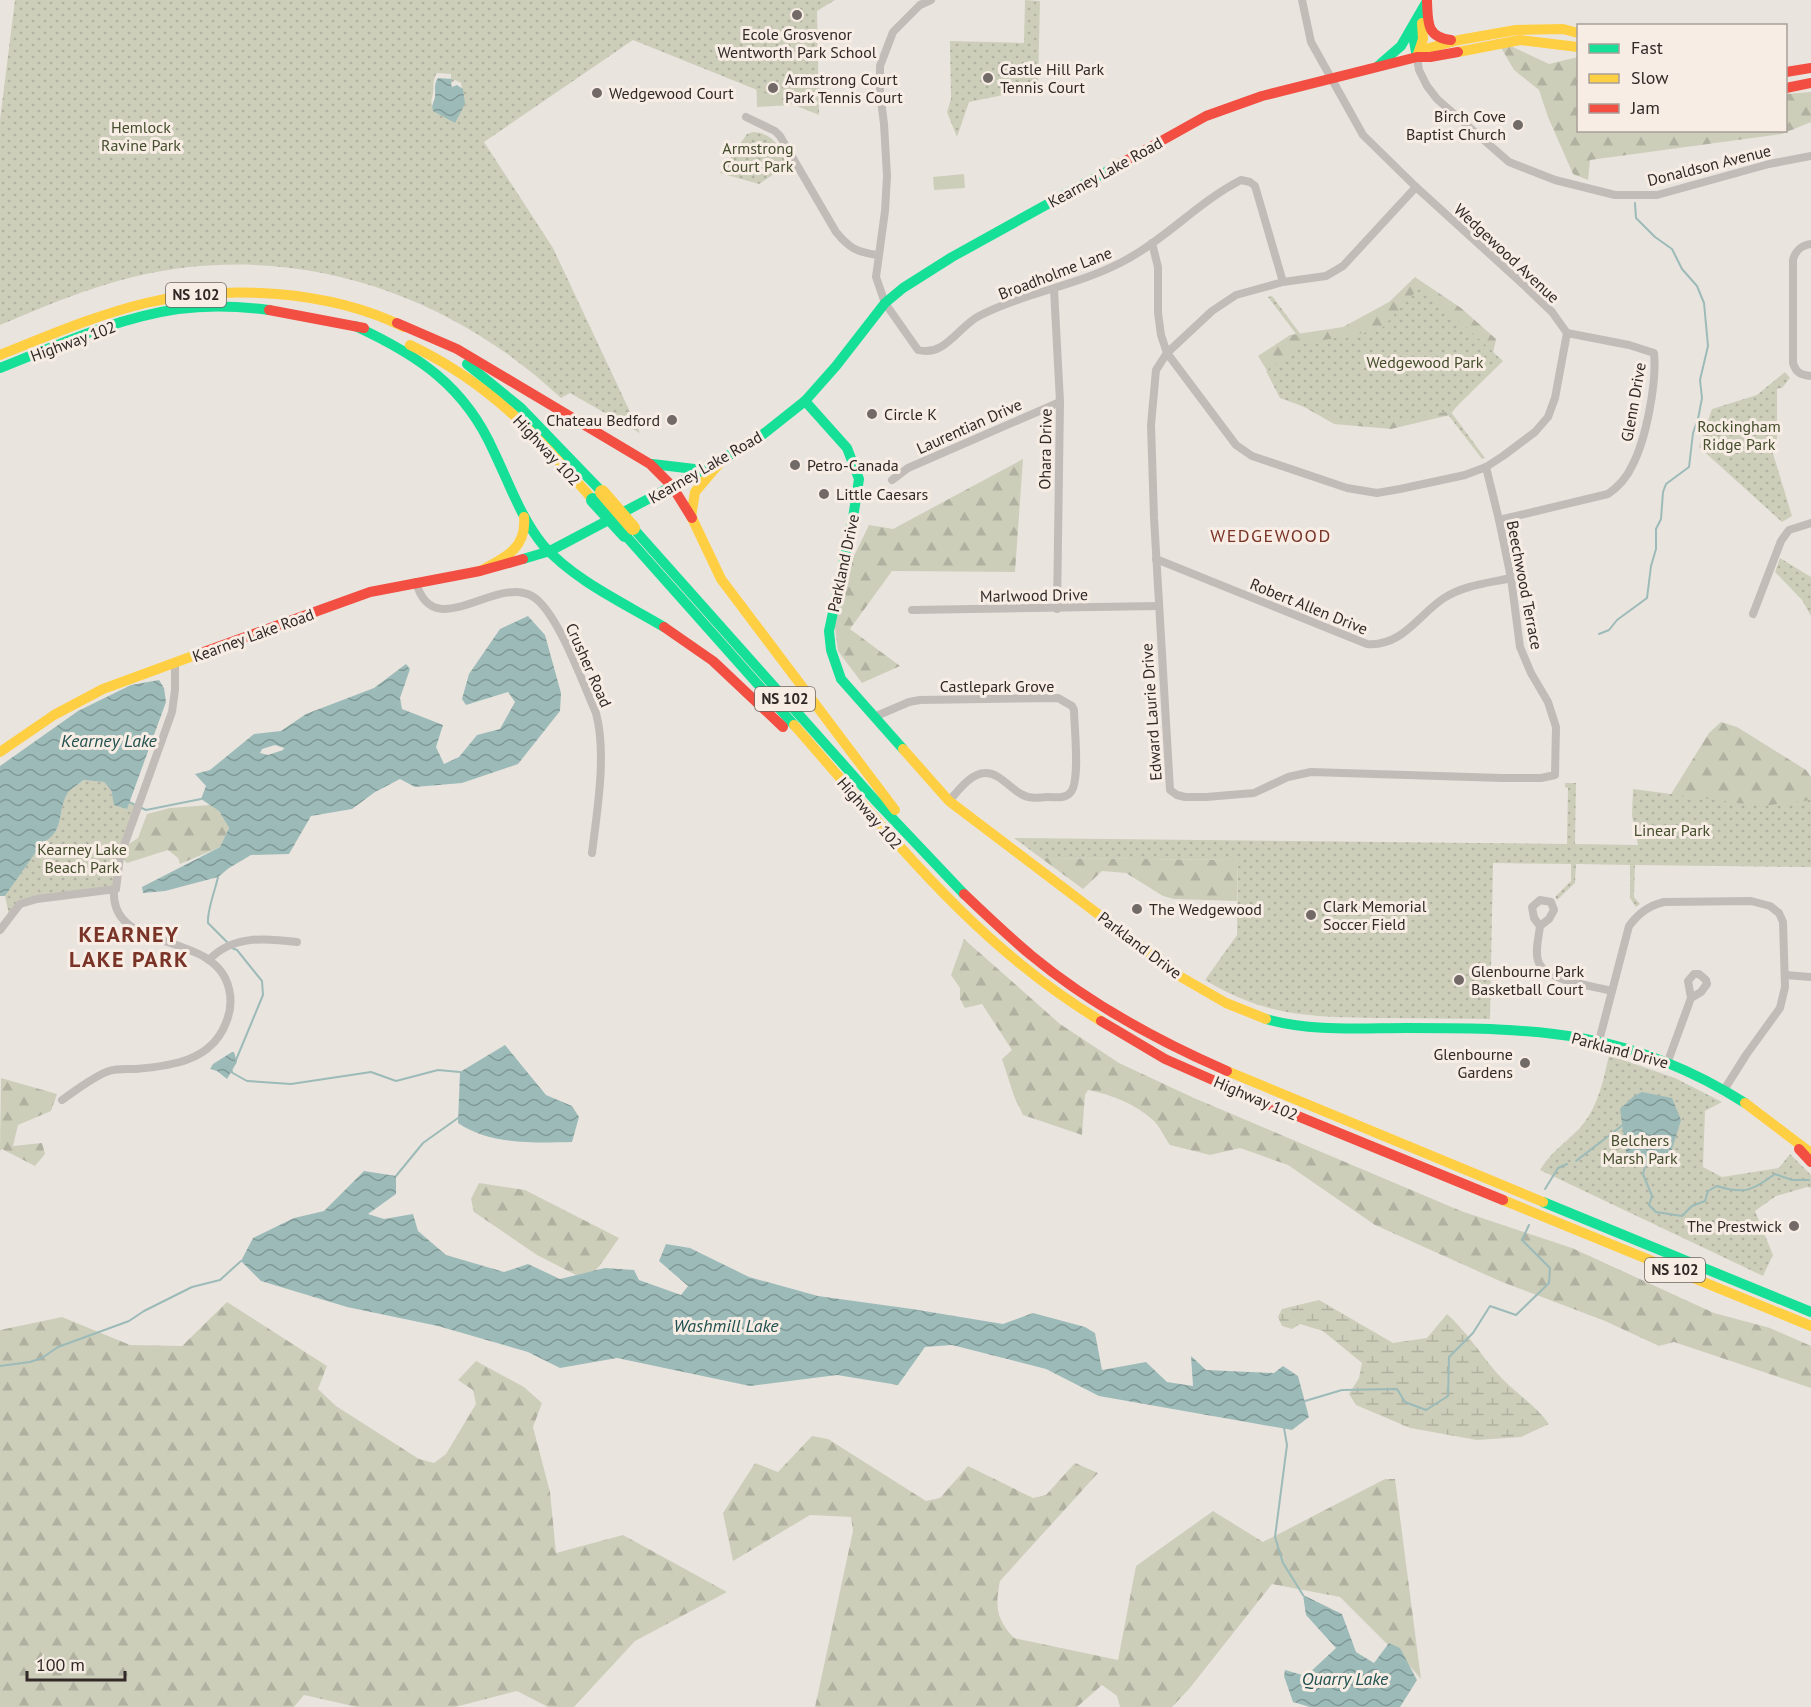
<svg xmlns="http://www.w3.org/2000/svg" width="1811" height="1707" font-family="'PT Sans',sans-serif">
  <style>
    .grass { fill: #ccceba }
    .forest { fill: url(#forest-firs) }
    .wetland { fill: url(#wetland-marsh) }
    .park { fill: url(#park-dots); fill-rule: evenodd }
    .water { fill: url(#water-waves); fill-rule: evenodd }
    .lines { fill: none; stroke-linecap: round; stroke-linejoin: round }
    .stream { stroke: #9cbbb8; stroke-width: 2 }
    .street { stroke: #c2bcb8; stroke-width: 8 }
    .fast { stroke: #16e098; stroke-width: 10 }
    .slow { stroke: #ffcf43; stroke-width: 10 }
    .jam { stroke: #f24e42; stroke-width: 10 }
    .fast-bridge { stroke: #16e098; stroke-width: 14 }
    .slow-bridge { stroke: #ffcf43; stroke-width: 14 }
    .poi-dot { fill: #726a67; stroke: #f7ede5; stroke-width: 2 }
    .labels { text-anchor: middle; stroke-width: 6; stroke-linejoin: round; paint-order: stroke }
    .shield { fill: #f7ede5; stroke: #6d6460; stroke-width: 1.5 }
    .shield-label { font-size: 15px; font-weight: bold; fill: #322927 }
    .poi-label { font-size: 16px; fill: #322927; stroke: #f7ede5; text-anchor: start }
    .park-label { font-size: 16px; fill: #454e2d; stroke: #f7ede5 }
    .street-label { font-size: 16px; fill: #322927; stroke: #f7ede5 }
    .neighbourhood-label { font-size: 18px; letter-spacing: 1.5px; fill: #7a3427; stroke: #f7ede5 }
    .water-label { font-size: 18px; font-style: italic; fill: #20504f; stroke: #f7ede5 }
    .district-label { font-size: 22px; font-weight: bold; letter-spacing: 1.5px; fill: #7a3427; stroke: #f7ede5 }
  </style>
  <defs>
    <pattern id="forest-firs" width="22" height="20" patternUnits="userSpaceOnUse" patternTransform="scale(1.5)"><rect width="22" height="20" fill="#ccceba"/><path d="M5 1l3.5 6h-7zM16 11l3.5 6h-7z" fill="#b0b1a0"/></pattern>
    <pattern id="wetland-marsh" width="20" height="14" patternUnits="userSpaceOnUse" patternTransform="scale(1.5)"><rect width="20" height="14" fill="#ccceba"/><path d="M1 5h8M5 5V1M11 12h8M15 12V8" fill="none" stroke="#b0b1a0"/></pattern>
    <pattern id="park-dots" width="8" height="8" patternUnits="userSpaceOnUse" patternTransform="scale(1.5)"><rect width="8" height="8" fill="#ccceba"/><path d="M2 2h.1M6 6h.1" fill="none" stroke="#b0b1a0" stroke-width="1.8" stroke-linecap="round"/></pattern>
    <pattern id="water-waves" width="16" height="10" patternUnits="userSpaceOnUse" patternTransform="scale(1.5)"><rect width="16" height="10" fill="#9cbbb8"/><path d="M0 5q4-4 8 0t8 0" fill="none" stroke="#809896"/></pattern>
  </defs>
  <rect width="100%" height="100%" fill="#eae4df"/>
  <g class="grass">
    <path d="M789,67L791,105L757,107L756,70Z"/>
    <path d="M964,174L965,188L934,190L933,177Z"/>
  </g>
  <g class="forest">
    <path d="M1496,39L1549,64L1578,57V130H1786V94L1811,92V122L1782,134L1590,160L1588,180L1573,174L1548,117L1539,90L1514,70Z"/>
    <path d="M1415,277L1461,308L1496,339L1491,363L1450,415L1391,429L1334,424L1282,394L1258,356L1290,335L1343,327L1389,302Z"/>
    <path d="M1023,459L1015,572L892,571L850,629L900,666L862,683L838,651L834,620L854,556L869,525L893,529Z"/>
    <path d="M1721,722L1737,727L1806,770L1811,777V838L1668,799L1709,733Z"/>
    <path d="M210,805L219,811L229,828L220,847L180,864L178,858L168,850L127,863L122,857L126,846L138,838L147,814L170,808Z"/>
    <path d="M1041,858L1238,860L1237,901L1174,899L1163,896L1126,873L1102,871L1083,889Z"/>
    <path d="M964,939L1060,1024L1119,1063L1194,1098L1461,1211L1572,1248L1714,1313L1770,1328L1811,1346V1388L1674,1342L1659,1346L1605,1321L1502,1282L1375,1225L1288,1165L1240,1148L1210,1155L1170,1145C1165,1138 1160,1127 1154,1121C1136,1104 1112,1095 1088,1090L1085,1095L1082,1135L1023,1115L1014,1096L1002,1059L1012,1050L982,1004L965,1008L960,999V988L951,975Z"/>
    <path d="M1,1078L57,1094L51,1111L18,1125L13,1146L42,1143L45,1154L35,1166L2,1149L0,1151Z"/>
    <path d="M479,1183L525,1190L619,1238L603,1261L595,1271L576,1275L537,1255L474,1212L471,1199Z"/>
    <path d="M227,1302L327,1366L318,1389L336,1406L419,1459L434,1463L446,1454L476,1404L473,1390L458,1380L476,1361L524,1387L542,1403L533,1427L550,1492L556,1553L623,1535L727,1592L635,1641L574,1707H548L517,1691L455,1707H357L304,1695L294,1707H0V1330L62,1317L130,1345L182,1346Z"/>
    <path d="M812,1436L828,1439L926,1501L940,1498L968,1466L1033,1498L1046,1495L1075,1463L1098,1473L1000,1581C995,1606 996,1619 1014,1638L1118,1660L1136,1566L1213,1511L1263,1542L1385,1479H1395L1421,1679L1390,1643L1388,1645L1340,1597L1272,1584L1189,1689L1172,1707H1120L1117,1696L1102,1685L1077,1707H815L853,1531L851,1517L810,1515L733,1561L723,1513L755,1463L778,1472Z"/>
  </g>
  <path class="wetland" d="M1319,1300L1393,1343L1427,1338L1447,1314C1466,1331 1479,1352 1496,1372C1512,1391 1534,1403 1549,1424L1521,1437L1477,1440L1410,1428L1356,1405L1349,1394L1359,1378L1362,1363L1323,1331L1300,1324L1292,1329L1282,1326L1278,1317L1282,1309Z"/>
  <g class="park">
    <path d="M15,0H835L817,11L819,115L633,40L484,142L553,248L640,433L570,393L561,398C447,291 292,240 137,276C90,287 45,306 0,325V120ZM437,73L451,74V83L455,80L461,83L463,94L433,107C430,100 432,100 433,93C434,85 432,81 437,73Z"/>
    <path d="M1025,0L1040,1L1038,88L969,102L957,137L947,112L951,99L950,41L1024,43Z"/>
    <path d="M753,132C774,133 780,148 789,164L759,184L720,173L747,134Z"/>
    <path d="M1421,286L1503,361L1451,412L1485,458L1482,459L1446,412L1374,425L1340,420L1280,398L1266,371L1303,343L1268,297L1272,296L1307,343L1380,330Z"/>
    <path d="M1785,372L1790,378L1782,388L1777,389V445L1771,447L1792,516L1782,522L1699,447L1712,409L1757,395Z"/>
    <path d="M1780,558L1811,577V616L1802,600L1775,572Z"/>
    <path d="M85,780L104,782L111,790L112,797L126,809L129,802L138,806L123,850L116,889L29,903L9,915L5,896L43,841C63,835 58,812 66,796C69,789 79,784 85,780Z"/>
    <path d="M1565,783H1576L1575,844L1638,845L1632,816L1633,789L1762,806L1811,800V867L1635,865L1634,897L1640,904L1636,907L1630,898V865L1576,864L1575,883L1557,900L1555,897L1571,881V864L1493,863L1490,1019C1454,1019 1417,1018 1381,1018C1312,1017 1266,1017 1205,980L1237,935L1238,860L1041,858L1014,838L1567,844L1568,788L1565,787Z"/>
    <path d="M1609,1055L1675,1078L1722,1102L1705,1111L1703,1167L1722,1177L1779,1168L1790,1154L1811,1175V1188L1807,1187L1776,1196L1755,1211L1773,1255L1763,1276L1540,1170C1550,1153 1565,1143 1579,1129C1598,1108 1603,1082 1609,1055Z"/>
  </g>
  <g class="water">
    <path d="M438,78L452,79L451,84L452,87L457,85L463,89L465,104L455,123L433,111C431,104 434,103 435,97C436,89 433,86 438,78Z"/>
    <path d="M528,616L545,635L561,693L560,711L518,764L462,783L415,787L400,779L375,792L352,809L311,816L289,854L251,855L229,868L218,877L165,891L143,893L142,887L220,847L229,828L219,811L201,799L206,786L195,774L210,770L254,734L281,731L306,714L374,688L406,664L410,669L400,698L402,709L443,725L436,747L444,764L459,757L477,735L500,729L515,702L508,692L466,705L462,699L469,674L500,629ZM275,745L284,748L283,750L268,755L260,753L262,749Z"/>
    <path d="M159,680L164,688L166,702L127,809L114,805L111,790L104,782L84,780C79,784 69,789 66,796C58,813 63,834 43,842L5,896H0V766L78,711L131,685Z"/>
    <path d="M505,1045L546,1095L572,1106L579,1117L572,1142C535,1143 490,1145 458,1123L460,1072Z"/>
    <path d="M232,1052H234L237,1062L227,1079L217,1071L210,1069L213,1064Z"/>
    <path d="M1642,1092L1672,1098L1681,1120L1669,1159L1650,1163L1627,1159L1620,1109L1634,1096Z"/>
    <path d="M364,1171L396,1176V1194L368,1214L384,1219L413,1214L418,1231L446,1255L504,1272L528,1264L560,1279L605,1268L634,1270L639,1280L681,1295L688,1286L659,1261L666,1244L690,1248L749,1277L818,1296L912,1309L1003,1324L1033,1313L1085,1327L1095,1333L1102,1370L1146,1362L1167,1382L1193,1386L1191,1356L1206,1370L1274,1373L1283,1366L1298,1376L1309,1417L1292,1430L1099,1396L1046,1369L952,1345L925,1347L898,1385L837,1375L750,1386L617,1358L560,1368L528,1352L438,1326L347,1307L261,1281L241,1261L253,1238L294,1218L324,1211Z"/>
    <path d="M1303,1595L1342,1614L1356,1652L1374,1663L1389,1643L1400,1648L1417,1680L1400,1707H1310L1293,1702L1284,1676L1285,1670L1306,1676L1336,1648L1306,1615Z"/>
  </g>
  <g class="lines">
    <g class="stream">
      <path d="M1599,634L1609,630L1617,620L1647,598L1651,566L1656,549V529L1661,519L1663,492L1666,484L1689,467L1693,433L1698,419L1702,398L1700,380L1708,346L1704,303L1697,286L1682,269L1672,249L1655,237L1636,218L1635,203"/>
      <path d="M129,802L146,810L201,799"/>
      <path d="M218,877C215,891 207,910 208,923L229,944"/>
      <path d="M232,948L237,950L262,981L263,995L236,1060"/>
      <path d="M232,1071L231,1072L247,1081L291,1084L371,1072L396,1081L438,1070L460,1072"/>
      <path d="M1576,1161L1624,1124"/>
      <path d="M1646,1163L1643,1174L1652,1196L1649,1205L1656,1212L1682,1216L1692,1206L1705,1201L1708,1191L1717,1186C1745,1195 1753,1190 1775,1174L1792,1180H1809"/>
      <path d="M396,1176L423,1143L458,1118"/>
      <path d="M1545,1189L1558,1168L1567,1164"/>
      <path d="M0,1366L30,1362L42,1358L58,1347L129,1321L144,1311L192,1287L220,1280L241,1261"/>
      <path d="M1305,1401L1342,1390L1397,1389L1405,1402L1426,1410L1448,1396L1449,1357L1473,1333L1490,1306L1516,1315L1549,1283L1550,1268L1522,1240L1529,1225"/>
      <path d="M1284,1428L1287,1445L1275,1537L1283,1563L1303,1595"/>
    </g>
    <g class="street">
      <path d="M931,0L920,5L893,32L880,66V92L884,124L887,176L885,211L876,277L885,303L918,350C945,357 958,327 979,316C1024,293 1075,286 1120,263C1164,241 1198,202 1241,180L1250,182L1255,186L1283,282"/>
      <path d="M1417,57L1419,70L1427,86L1437,99L1509,162L1555,180L1615,195H1657L1769,164L1811,156"/>
      <path d="M746,117L775,131L780,136L836,232C850,249 857,252 878,255"/>
      <path d="M1416,187L1343,266L1326,276L1283,282L1236,295L1212,311L1167,353L1156,370L1151,425L1154,518L1170,790L1177,795L1185,797H1206L1254,793L1288,777L1311,772L1502,778H1541L1555,775L1556,727L1548,702L1531,673L1520,647L1511,578L1499,520L1486,467"/>
      <path d="M1152,243L1158,267V313L1161,335L1167,353L1236,445L1252,456L1347,488L1377,493L1400,489L1465,475L1486,467L1503,456L1535,432L1548,417L1555,398L1567,333L1552,312L1526,287L1416,187L1363,135L1311,42L1302,0"/>
      <path d="M1811,244C1802,245 1795,251 1793,260V363C1796,373 1801,375 1811,376"/>
      <path d="M1054,289L1060,402L1057,609"/>
      <path d="M892,480L908,468L1060,402"/>
      <path d="M1499,520L1608,494C1618,487 1627,477 1632,466C1646,440 1657,382 1654,353L1629,345L1567,333"/>
      <path d="M1156,559L1367,644C1402,647 1418,615 1444,598C1464,585 1489,583 1511,578"/>
      <path d="M416,582C433,645 495,575 532,596C557,610 584,686 596,713C607,754 597,811 592,853"/>
      <path d="M912,610L1158,606"/>
      <path d="M1753,614L1781,541L1789,530L1811,523"/>
      <path d="M874,717L909,702L920,700L1058,698L1072,706L1074,710C1074,726 1081,783 1070,793C1065,799 1055,797 1048,797C1038,798 1029,799 1021,794C1010,788 998,772 985,773C971,773 958,791 949,801"/>
      <path d="M1540,926L1549,919L1554,910L1551,902L1540,900L1532,907L1534,918L1540,926C1539,937 1534,953 1539,963C1547,981 1594,986 1612,991"/>
      <path d="M0,930L20,904L37,899L116,889"/>
      <path d="M209,960C232,935 266,938 297,942"/>
      <path d="M1785,975L1811,977"/>
      <path d="M1599,1041L1629,926C1639,913 1648,906 1664,902L1751,901L1770,906L1779,913L1783,922L1785,987L1780,1008L1746,1055L1724,1090"/>
      <path d="M1668,1061L1691,998L1688,981L1694,974H1699L1706,980L1707,984L1701,992L1691,998"/>
      <path d="M62,1100C75,1091 94,1076 109,1071C118,1068 127,1069 136,1069C171,1066 210,1061 225,1025C230,1014 232,1001 229,989C216,929 110,955 114,890L116,889L120,857L172,712L175,690V663"/>
    </g>
    <g class="fast">
      <path d="M1417,57L1414,41L1419,26"/>
      <path d="M1378,66L1401,46L1427,1"/>
      <path d="M355,326C418,355 465,386 494,452C509,483 521,518 543,545C575,581 624,603 664,627"/>
      <path d="M467,364L521,408L602,492"/>
      <path d="M0,368C58,345 116,318 178,309C208,305 239,306 269,310"/>
      <path d="M805,401L847,448L859,479L853,518L829,631L831,650L841,679L903,749"/>
      <path d="M716,462L752,443L805,401L836,366L885,303L903,288L952,257L1111,169"/>
      <path d="M652,464L703,470"/>
      <path d="M633,528L874,799L964,894"/>
      <path d="M625,535L794,725"/>
      <path d="M523,559L550,551L703,470"/>
      <path d="M1266,1019C1310,1032 1361,1028 1407,1028C1537,1028 1630,1030 1745,1103"/>
      <path d="M1543,1202L1811,1312"/>
    </g>
    <g class="slow">
      <path d="M1458,52L1520,40L1578,47"/>
      <path d="M1418,54L1423,39L1422,23"/>
      <path d="M1417,57L1429,48L1459,40L1516,30L1563,29L1578,33"/>
      <path d="M410,345C490,383 536,434 593,500"/>
      <path d="M0,355C48,336 96,315 146,303C225,284 330,290 404,327"/>
      <path d="M691,517L695,492L723,459"/>
      <path d="M692,518L721,579L895,810"/>
      <path d="M480,571C504,558 527,549 524,517"/>
      <path d="M794,725C891,835 973,944 1101,1021"/>
      <path d="M903,749L949,801L1181,977L1226,1003L1266,1019"/>
      <path d="M0,752L54,715L103,689L201,653"/>
      <path d="M1227,1071L1543,1202"/>
      <path d="M1745,1103L1811,1153"/>
      <path d="M1503,1200L1811,1326"/>
    </g>
    <g class="jam">
      <path d="M1427,1C1428,22 1426,37 1451,40"/>
      <path d="M1786,72L1811,68"/>
      <path d="M1786,88L1811,83"/>
      <path d="M1111,169L1206,116L1262,96L1417,57H1430L1458,52"/>
      <path d="M269,310L364,328"/>
      <path d="M397,323L457,349L650,464L672,486L692,518"/>
      <path d="M664,627L713,661L783,727"/>
      <path d="M201,653L370,592L480,571L523,559"/>
      <path d="M964,894C986,915 1009,937 1032,956C1090,1004 1158,1041 1227,1071"/>
      <path d="M1101,1021L1165,1059L1256,1099L1503,1200"/>
      <path d="M1799,1149L1811,1162"/>
    </g>
    <path class="fast-bridge" d="M593,500L625,535"/>
    <path class="slow-bridge" d="M602,492L633,528"/>
  </g>
  <g class="poi-dot">
    <circle cx="797" cy="15" r="6"/>
    <circle cx="988" cy="78" r="6"/>
    <circle cx="773" cy="88" r="6"/>
    <circle cx="597" cy="93" r="6"/>
    <circle cx="1518" cy="125" r="6"/>
    <circle cx="872" cy="414" r="6"/>
    <circle cx="672" cy="420" r="6"/>
    <circle cx="795" cy="465" r="6"/>
    <circle cx="824" cy="494" r="6"/>
    <circle cx="1137" cy="909" r="6"/>
    <circle cx="1311" cy="915" r="6"/>
    <circle cx="1459" cy="980" r="6"/>
    <circle cx="1525" cy="1063" r="6"/>
    <circle cx="1794" cy="1226" r="6"/>
  </g>
  <g class="labels">
    <g class="shield">
      <rect x="166" y="283" width="60" height="24" rx="4.5"/>
      <rect x="755" y="687" width="60" height="24" rx="4.5"/>
      <rect x="1645" y="1258" width="60" height="24" rx="4.5"/>
    </g>
    <g class="shield-label">
      <text x="196" y="300">NS 102</text>
      <text x="785" y="704">NS 102</text>
      <text x="1675" y="1275">NS 102</text>
    </g>
    <g class="poi-label">
      <text x="797" y="40" text-anchor="middle">Ecole Grosvenor<tspan x="797" dy="18">Wentworth Park School</tspan></text>
      <text x="1000" y="75">Castle Hill Park<tspan x="1000" dy="18">Tennis Court</tspan></text>
      <text x="785" y="85">Armstrong Court<tspan x="785" dy="18">Park Tennis Court</tspan></text>
      <text x="609" y="99">Wedgewood Court</text>
      <text x="1506" y="122" text-anchor="end">Birch Cove<tspan x="1506" dy="18">Baptist Church</tspan></text>
      <text x="884" y="420">Circle K</text>
      <text x="660" y="426" text-anchor="end">Chateau Bedford</text>
      <text x="807" y="471">Petro-Canada</text>
      <text x="836" y="500">Little Caesars</text>
      <text x="1323" y="912">Clark Memorial<tspan x="1323" dy="18">Soccer Field</tspan></text>
      <text x="1149" y="915">The Wedgewood</text>
      <text x="1471" y="977">Glenbourne Park<tspan x="1471" dy="18">Basketball Court</tspan></text>
      <text x="1513" y="1060" text-anchor="end">Glenbourne<tspan x="1513" dy="18">Gardens</tspan></text>
      <text x="1782" y="1232" text-anchor="end">The Prestwick</text>
    </g>
    <g class="park-label">
      <text x="141" y="133">Hemlock<tspan x="141" dy="18">Ravine Park</tspan></text>
      <text x="758" y="154">Armstrong<tspan x="758" dy="18">Court Park</tspan></text>
      <text x="1425" y="368">Wedgewood Park</text>
      <text x="1739" y="432">Rockingham<tspan x="1739" dy="18">Ridge Park</tspan></text>
      <text x="1672" y="836">Linear Park</text>
      <text x="82" y="855">Kearney Lake<tspan x="82" dy="18">Beach Park</tspan></text>
      <text x="1640" y="1146">Belchers<tspan x="1640" dy="18">Marsh Park</tspan></text>
    </g>
    <g class="street-label">
      <text transform="translate(1709 165) rotate(-14)" y="6">Donaldson Avenue</text>
      <text transform="translate(1105 172) rotate(-29)" y="6">Kearney Lake Road</text>
      <text transform="translate(1507 253) rotate(43)" y="6">Wedgewood Avenue</text>
      <text transform="translate(1055 273) rotate(-21)" y="6">Broadholme Lane</text>
      <text transform="translate(73 341) rotate(-20)" y="6">Highway 102</text>
      <text transform="translate(1633 402) rotate(-80)" y="6">Glenn Drive</text>
      <text transform="translate(969 426) rotate(-24)" y="6">Laurentian Drive</text>
      <text transform="translate(1045 449) rotate(-89)" y="6">Ohara Drive</text>
      <text transform="translate(547 450) rotate(47)" y="6">Highway 102</text>
      <text transform="translate(705 467) rotate(-30)" y="6">Kearney Lake Road</text>
      <text transform="translate(843 563) rotate(-78)" y="6">Parkland Drive</text>
      <text transform="translate(1525 585) rotate(79)" y="6">Beechwood Terrace</text>
      <text transform="translate(1034 595) rotate(-1)" y="6">Marlwood Drive</text>
      <text transform="translate(1309 606) rotate(22)" y="6">Robert Allen Drive</text>
      <text transform="translate(253 635) rotate(-20)" y="6">Kearney Lake Road</text>
      <text transform="translate(589 665) rotate(66)" y="6">Crusher Road</text>
      <text x="997" y="692">Castlepark Grove</text>
      <text transform="translate(1151 712) rotate(-94)" y="6">Edward Laurie Drive</text>
      <text transform="translate(870 813) rotate(49)" y="6">Highway 102</text>
      <text transform="translate(1140 945) rotate(37)" y="6">Parkland Drive</text>
      <text transform="translate(1620 1050) rotate(15)" y="6">Parkland Drive</text>
      <text transform="translate(1256 1098) rotate(23)" y="6">Highway 102</text>
    </g>
    <g class="neighbourhood-label">
      <text x="1271" y="542">WEDGEWOOD</text>
    </g>
    <g class="water-label">
      <text x="109" y="747">Kearney Lake</text>
      <text x="726" y="1332">Washmill Lake</text>
      <text x="1345" y="1685">Quarry Lake</text>
    </g>
    <g class="district-label">
      <text x="129" y="942">KEARNEY<tspan x="129" dy="25">LAKE PARK</tspan></text>
    </g>
  </g>
  <rect x="1577" y="24" width="210" height="108" fill="#f7ede5" stroke="#a89f99" stroke-width="1.5"/>
  <rect x="1589" y="44" width="30" height="9" fill="#16e098" stroke="#a89f99" stroke-width="1.5"/>
  <text x="1631" y="54" font-size="18" fill="#322927">Fast</text>
  <rect x="1589" y="74" width="30" height="9" fill="#ffcf43" stroke="#a89f99" stroke-width="1.5"/>
  <text x="1631" y="84" font-size="18" fill="#322927">Slow</text>
  <rect x="1589" y="104" width="30" height="9" fill="#f24e42" stroke="#a89f99" stroke-width="1.5"/>
  <text x="1631" y="114" font-size="18" fill="#322927">Jam</text>
  <path d="M27 1671v9h98v-9" fill="none" stroke="#322927" stroke-width="3"/>
  <text x="36" y="1671" font-size="18" fill="#322927" stroke="#f7ede5" stroke-width="4.5" paint-order="stroke">100 m</text>
</svg>
